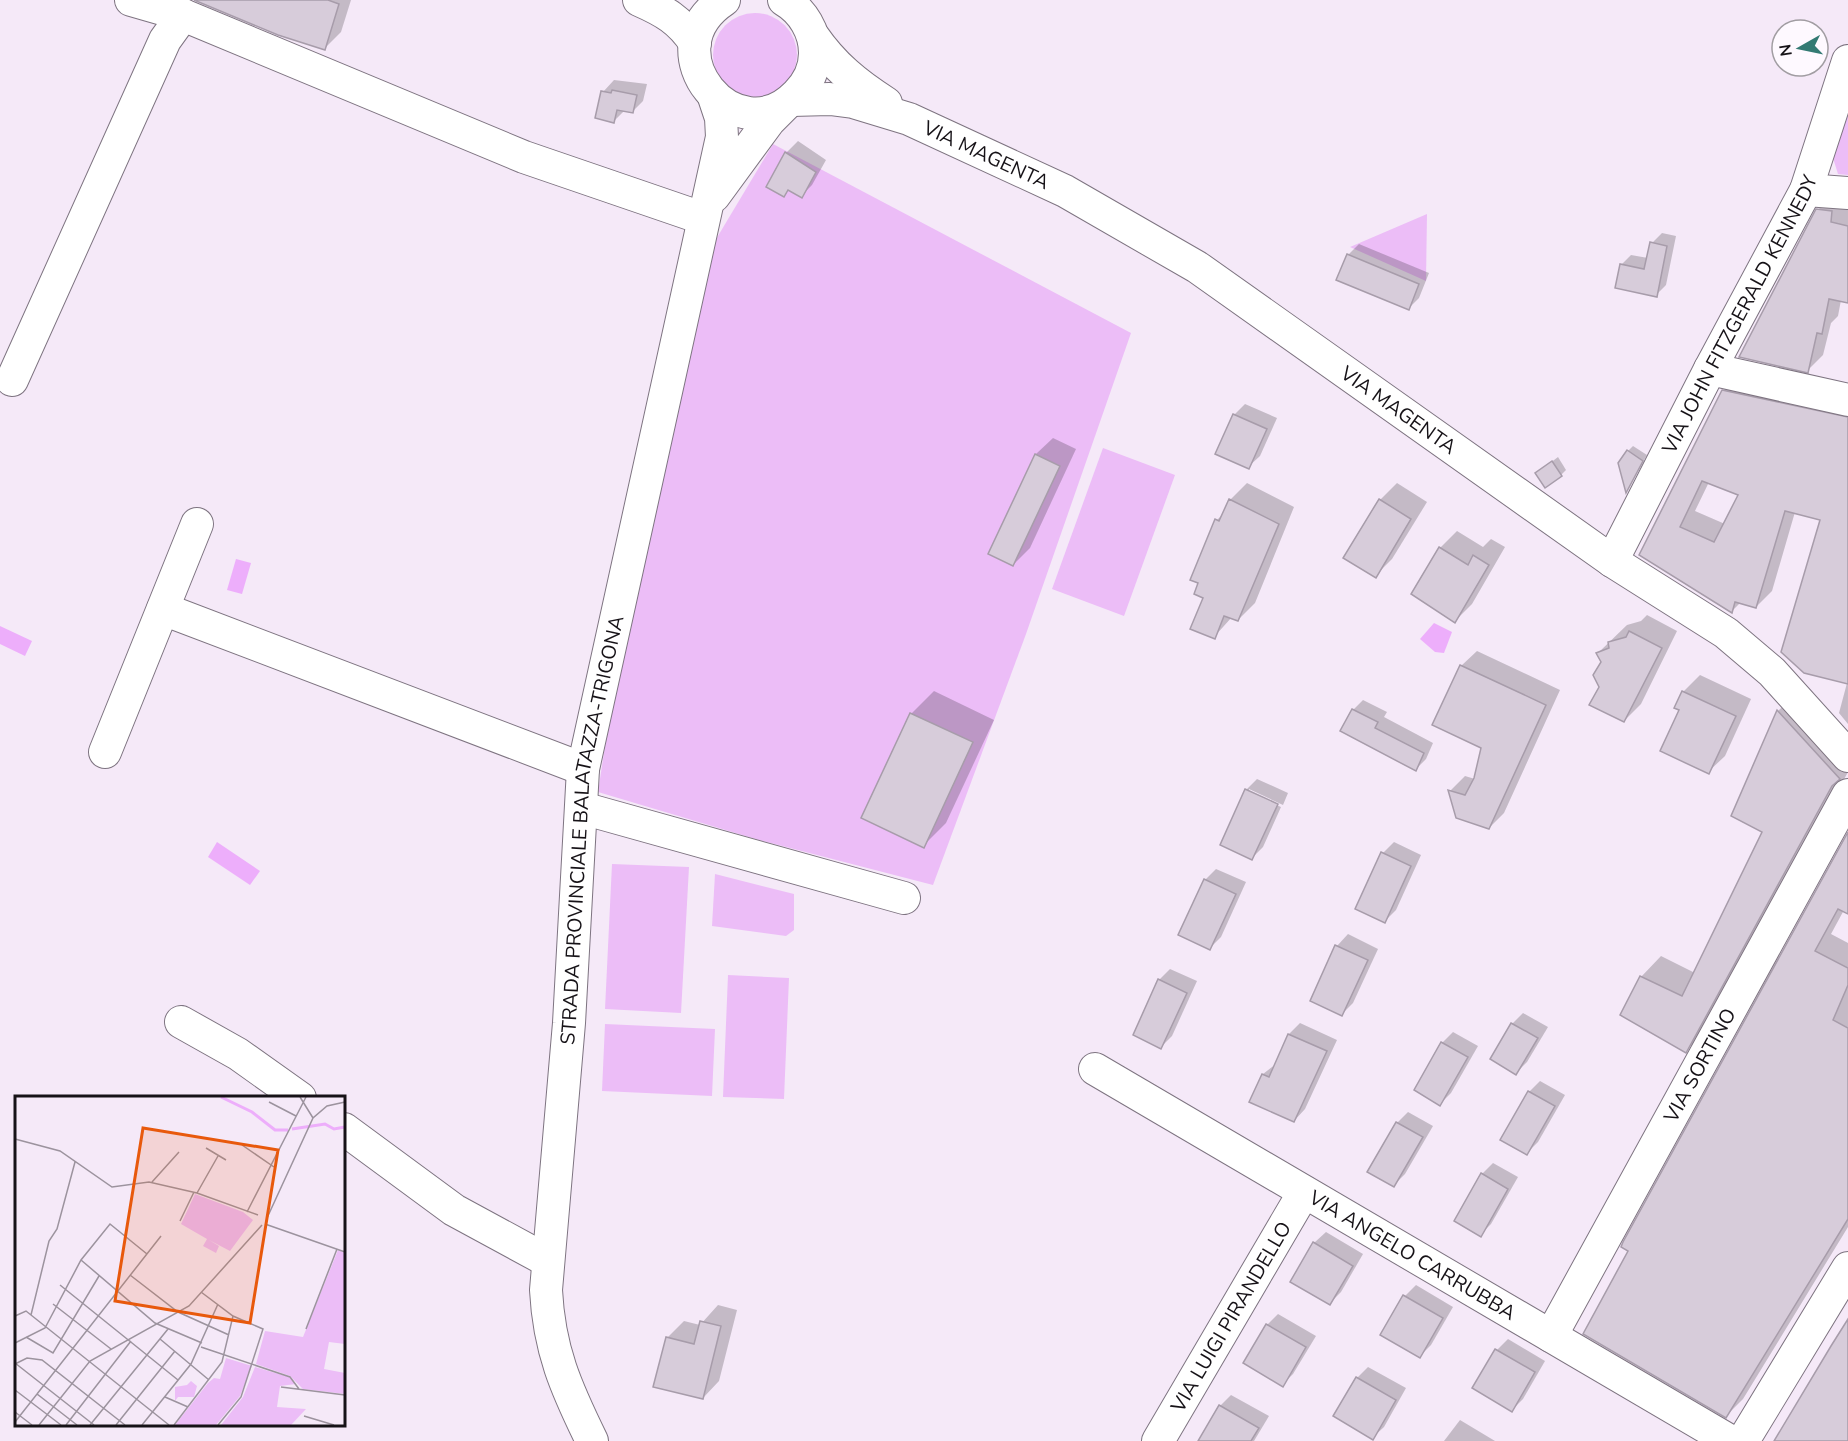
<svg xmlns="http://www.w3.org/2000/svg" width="1848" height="1441" font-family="'Nunito Sans',sans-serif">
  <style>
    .green { fill: #ecbdf7 }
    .water { fill: #edaefb }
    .shadow { fill: #0003; fill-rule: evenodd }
    .building { fill: #d7ccda; stroke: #a79caa; stroke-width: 1.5; fill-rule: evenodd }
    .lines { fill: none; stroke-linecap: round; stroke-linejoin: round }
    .minor-casing { stroke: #7e7481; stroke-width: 34 }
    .minor { stroke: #fff; stroke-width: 32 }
    .labels { text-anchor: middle; stroke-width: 6; stroke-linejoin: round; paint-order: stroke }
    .street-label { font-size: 20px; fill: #161217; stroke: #fef9ff }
    .inset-river { fill: none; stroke: #edaefb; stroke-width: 3 }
    .inset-road { fill: none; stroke: #9c939e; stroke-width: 1.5 }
    .view { fill: #e8590c; fill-opacity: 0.15; stroke: #e8590c; stroke-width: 3 }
    .inset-edge { fill: none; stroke: #161217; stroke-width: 3 }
  </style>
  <rect width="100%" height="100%" fill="#f5e9f8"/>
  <g class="green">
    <circle cx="755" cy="55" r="42"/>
    <path d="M1848,115V175L1838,174L1833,158Z"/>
    <path d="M773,144L1131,333L1026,634L933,885L759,840L598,792L614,687L703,261Z"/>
    <path d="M1427,214L1426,281L1350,247Z"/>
    <path d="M1103,448L1175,475L1124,616L1052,589Z"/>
    <path d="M612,864L689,867L681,1013L605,1009Z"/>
    <path d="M715,874L794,894V930L786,936L712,926Z"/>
    <path d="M728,975L789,978L784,1099L723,1097Z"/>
    <path d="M605,1024L715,1029L712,1096L602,1091Z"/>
  </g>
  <g class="water">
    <path d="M236,559L251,563L242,594L227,590Z"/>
    <path d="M1434,623L1452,632L1444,653L1435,652L1420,639Z"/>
    <path d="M0,626L32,641L25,656L0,644Z"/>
    <path d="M217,842L260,871L250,885L208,857Z"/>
  </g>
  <g class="shadow">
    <path d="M197,0H351L341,32L324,49Z"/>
    <path d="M614,80L647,84L643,101L632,112L625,110L614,121L603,92Z"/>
    <path d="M798,141L826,160L812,185L801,196L789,189L783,195L768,186L787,152Z"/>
    <path d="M1834,193L1848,207V301L1841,300L1838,316L1831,323L1823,355L1807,371L1818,210Z"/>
    <path d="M1662,233L1676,236L1666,285L1656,295L1621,265L1631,255L1648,258L1652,243Z"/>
    <path d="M1359,244L1429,273L1419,298L1408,309L1348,255Z"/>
    <path d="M1740,375L1848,399V724L1839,713L1847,683L1821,519L1795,512L1772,591L1756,607L1741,602L1732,611L1641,555L1723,391ZM1709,482L1740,494L1725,524L1695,511Z"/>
    <path d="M1245,404L1277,418L1260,456L1248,467L1234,415Z"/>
    <path d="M1053,438L1076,449L1030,548L1013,565L990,553L1036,454Z"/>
    <path d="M1633,446L1647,455L1627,490L1628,451Z"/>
    <path d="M1558,457L1566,470L1561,475L1537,473Z"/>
    <path d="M1247,483L1294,507L1255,603L1238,620L1232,617L1214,637L1205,597L1217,520L1225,512L1230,500Z"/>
    <path d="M1397,483L1427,502L1392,559L1375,576L1380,500Z"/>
    <path d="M1457,531L1483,547L1491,539L1505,547L1472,604L1455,621L1440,548Z"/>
    <path d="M1647,615L1677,631L1641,704L1624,721L1600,687L1603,662L1598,653L1627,625L1641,621Z"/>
    <path d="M1477,651L1560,690L1504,813L1489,828L1457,817L1450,791L1465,776L1475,779L1483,747L1461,666Z"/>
    <path d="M1700,675L1751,699L1725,756L1708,772L1681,710L1683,692Z"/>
    <path d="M934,691L994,720L946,823L923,846L863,817L911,714Z"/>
    <path d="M1798,692L1848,746V772L1706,1031L1685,1051L1641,977L1661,956L1695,973L1764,831L1733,816L1778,711Z"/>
    <path d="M1363,700L1387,712L1384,717L1433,743L1426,759L1416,769L1353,710Z"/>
    <path d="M1257,779L1288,793L1283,805L1249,789V793L1281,807L1263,847L1252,858L1246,790Z"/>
    <path d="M1848,836V913L1844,910L1831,934L1848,943V1227L1743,1399L1726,1416L1585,1333Z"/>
    <path d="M1394,842L1421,855L1396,910L1385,921L1383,853Z"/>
    <path d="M1216,869L1246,882L1221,937L1210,948L1205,880Z"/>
    <path d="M1348,934L1378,949L1353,1003L1342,1014L1312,1000L1337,946Z"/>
    <path d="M1170,969L1197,981L1172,1036L1161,1047L1159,980Z"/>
    <path d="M1523,1013L1548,1027L1527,1062L1516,1073L1512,1024Z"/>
    <path d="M1300,1023L1337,1040L1305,1109L1294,1121L1263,1074L1276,1064L1289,1034Z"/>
    <path d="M1453,1032L1478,1046L1451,1093L1440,1104L1416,1090L1442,1043Z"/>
    <path d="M1540,1081L1565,1095L1538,1142L1527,1153L1529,1092Z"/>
    <path d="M1408,1112L1433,1126L1405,1174L1394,1185L1397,1123Z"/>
    <path d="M1493,1163L1518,1177L1491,1224L1480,1235L1482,1174Z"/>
    <path d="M1326,1232L1363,1254L1341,1292L1330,1303L1314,1243Z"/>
    <path d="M1416,1285L1453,1307L1431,1345L1420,1356L1382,1334L1405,1296Z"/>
    <path d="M718,1305L737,1310L719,1381L703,1398L667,1338L684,1321L700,1325Z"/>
    <path d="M1278,1314L1316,1336L1293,1374L1282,1385L1267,1325Z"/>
    <path d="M1508,1339L1545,1361L1523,1399L1512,1410L1497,1350Z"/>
    <path d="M1368,1367L1406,1388L1384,1427L1372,1438L1357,1378Z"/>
    <path d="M1231,1395L1269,1416L1254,1441H1199L1220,1406Z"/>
    <path d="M1460,1420L1495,1441H1444Z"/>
  </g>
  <g class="building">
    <path d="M194,0H328L339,4L325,50L278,35Z"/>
    <path d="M612,90L637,95L633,113L617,110L614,123L595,118L601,91L611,93Z"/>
    <path d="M785,152L816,172L802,198L788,190L784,197L766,187Z"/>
    <path d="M1816,209L1832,211L1831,222L1848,226V303L1829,299L1822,334L1817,333L1808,373L1739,357Z"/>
    <path d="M1650,242L1667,246L1657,297L1615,288L1620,264L1644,269Z"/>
    <path d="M1347,254L1419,284L1409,310L1336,280Z"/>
    <path d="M1722,390L1848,417V684L1804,673L1781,652L1820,520L1785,511L1756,608L1735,602L1732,613L1639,555ZM1702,481L1738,495L1714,542L1680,527Z"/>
    <path d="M1233,414L1267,429L1249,469L1215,454Z"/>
    <path d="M1627,450L1643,461L1626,493L1618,463Z"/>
    <path d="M1035,454L1060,466L1013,566L988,554Z"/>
    <path d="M1552,461L1562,476L1545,488L1535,473Z"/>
    <path d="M1229,499L1279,524L1238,621L1224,616L1215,639L1190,629L1203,598L1194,594L1198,583L1190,580L1215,519L1219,521Z"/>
    <path d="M1379,499L1411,519L1376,578L1343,558Z"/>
    <path d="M1439,547L1468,565L1473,555L1489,565L1455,623L1411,594Z"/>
    <path d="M1629,631L1662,648L1624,722L1589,705L1599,687L1593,675L1601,662L1596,653L1609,648L1608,642L1626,637Z"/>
    <path d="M1460,665L1546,705L1489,829L1456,818L1448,790L1465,795L1474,778L1481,748L1432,725Z"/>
    <path d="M1682,691L1736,716L1709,774L1660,751L1679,710L1674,708Z"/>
    <path d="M1352,709L1378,722L1375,728L1424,753L1416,771L1340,731Z"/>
    <path d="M1777,710L1840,779L1832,786L1686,1053L1620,1015L1640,976L1682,996L1762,832L1731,816Z"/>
    <path d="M910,713L973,742L924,848L861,818Z"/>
    <path d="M1245,789L1278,804L1252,860L1220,845Z"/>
    <path d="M1848,832V914L1838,909L1815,951L1848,968V985L1833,1020L1848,1028V1219L1726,1418L1583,1334L1628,1251L1621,1247L1623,1242Z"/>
    <path d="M1381,852L1411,866L1385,923L1355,909Z"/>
    <path d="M1204,879L1236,894L1210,950L1178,935Z"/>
    <path d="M1335,945L1368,960L1342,1016L1310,1001Z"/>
    <path d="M1158,979L1187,993L1161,1049L1133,1035Z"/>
    <path d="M1511,1023L1538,1038L1516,1075L1490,1059Z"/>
    <path d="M1288,1034L1327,1051L1294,1122L1249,1102L1262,1074L1269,1077Z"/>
    <path d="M1441,1042L1468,1057L1440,1106L1414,1090Z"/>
    <path d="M1528,1091L1555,1106L1527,1155L1500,1140Z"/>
    <path d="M1396,1122L1423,1137L1394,1187L1367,1172Z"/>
    <path d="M1481,1173L1508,1189L1481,1237L1454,1221Z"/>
    <path d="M1313,1242L1353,1266L1330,1305L1290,1282Z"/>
    <path d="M1403,1295L1443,1318L1420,1358L1380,1335Z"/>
    <path d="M1848,1319V1441H1774L1831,1346Z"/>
    <path d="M700,1321L721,1326L703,1399L653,1387L666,1337L694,1344Z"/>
    <path d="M1266,1324L1306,1347L1283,1387L1243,1363Z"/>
    <path d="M1495,1349L1535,1372L1512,1412L1472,1388Z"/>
    <path d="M1356,1377L1396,1400L1373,1440L1333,1416Z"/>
    <path d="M1219,1405L1259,1428L1251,1441H1198Z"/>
  </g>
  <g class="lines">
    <defs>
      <g id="minor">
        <path d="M131,0L183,15L524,157L702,218"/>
        <path d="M639,0C664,11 680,20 695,43"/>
        <path d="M724,0C647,51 737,157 797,94C808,83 815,68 815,53C815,32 803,11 784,0"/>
        <path d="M813,36C833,65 856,84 886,103"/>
        <path id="s1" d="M791,100L830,99L853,102L909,119L1065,191L1197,267L1612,561L1726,633L1772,672L1848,756"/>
        <path d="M1806,190L1848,193"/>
        <path d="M714,196L769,121L786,104"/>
        <path d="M1710,369L1848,400"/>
        <path d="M12,380L165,40L183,15"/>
        <path id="s2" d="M1612,561L1710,369L1806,190L1848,61"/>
        <path d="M163,609L583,769"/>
        <path d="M105,752L197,524"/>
        <path d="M582,808L904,898"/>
        <path d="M181,1022L238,1054L300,1098"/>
        <path id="s3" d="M1095,1069L1730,1441"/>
        <path d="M344,1129L454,1210L548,1261"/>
        <path id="s4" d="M1551,1336L1848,795"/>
        <path id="s5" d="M592,1441C566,1388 549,1350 546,1290L569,1023L583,769L722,137L721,118L714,97"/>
        <path id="s6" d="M1158,1441L1304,1192"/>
        <path d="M1743,1441L1848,1268"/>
      </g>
    </defs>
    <use href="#minor" class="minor-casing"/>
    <use href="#minor" class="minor"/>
  </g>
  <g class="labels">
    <g class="street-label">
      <text dy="7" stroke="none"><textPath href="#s1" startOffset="206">VIA MAGENTA</textPath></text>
      <text dy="7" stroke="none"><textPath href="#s2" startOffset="278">VIA JOHN FITZGERALD KENNEDY</textPath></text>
      <text dy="7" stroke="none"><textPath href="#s1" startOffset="692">VIA MAGENTA</textPath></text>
      <text dy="7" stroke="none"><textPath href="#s5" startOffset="622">STRADA PROVINCIALE BALATAZZA-TRIGONA</textPath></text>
      <text dy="7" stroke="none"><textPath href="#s4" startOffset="309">VIA SORTINO</textPath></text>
      <text dy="7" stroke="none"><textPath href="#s3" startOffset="368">VIA ANGELO CARRUBBA</textPath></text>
      <text dy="7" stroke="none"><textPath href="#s6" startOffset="144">VIA LUIGI PIRANDELLO</textPath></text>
    </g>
  </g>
  <g transform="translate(15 1096)">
    <rect width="330" height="330" fill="#f5e9f8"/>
    <path d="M180,98L228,116L238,124L215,155L194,144L204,150L201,157L188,150L192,143L166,128ZM323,154L330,157V248L314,246L309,273L330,277V298L288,293L275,280L241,268L250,235L288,241ZM211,262L237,270L225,300L201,329H160L193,287L199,282L205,283ZM240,271L274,281L281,288L265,290L262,311L291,313L276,329H206L228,301ZM176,285L182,290L179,301H163L160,305V291L172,289Z" fill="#ecbdf7"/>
    <path class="inset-river" d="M206,1L237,16L260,34H273M277,33L310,28L319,33L330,31"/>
    <path class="inset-road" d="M285,1L298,22M254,6L281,20M0,43L45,55L97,91L134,86L182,97L243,119M227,49L259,71M191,52L211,64M137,86L164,56M182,97L203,60M232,116L291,1M252,122L298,22L312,10L330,6M165,125L179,96M250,128L330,156M66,164L140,227L187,247M115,179L163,216L214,239M45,189L163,284M186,196L218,220L248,233L226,301L203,329M38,208L96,253M16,219L34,145L42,133L60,66M0,220L11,215L154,329M291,233L322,153M11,241L38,257L84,180M145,243L194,284M0,247L30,232L66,164L95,128L132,158M186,251L275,281L284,293M0,267L79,329M0,268L12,262L27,264L110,329M266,291L330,299M0,294L46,329M22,298L146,140M150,301L173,311M0,316L17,329M289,320L319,329M0,326L22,298L62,329M24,329L75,265L174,210L247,129M51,329L116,245M75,329L153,233M101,329L160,255M127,329L176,268L203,208M159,329L207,266L218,220"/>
    <path class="view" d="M128,32L263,54L235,227L100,205Z"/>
    <rect width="330" height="330" class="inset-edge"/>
  </g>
  <g transform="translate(1800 48) rotate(261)"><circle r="28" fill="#fef9ff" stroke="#a19da2" stroke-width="1.5"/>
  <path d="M0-4.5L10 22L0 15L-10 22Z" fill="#337a73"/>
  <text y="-9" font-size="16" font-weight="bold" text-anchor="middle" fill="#161217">N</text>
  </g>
</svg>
